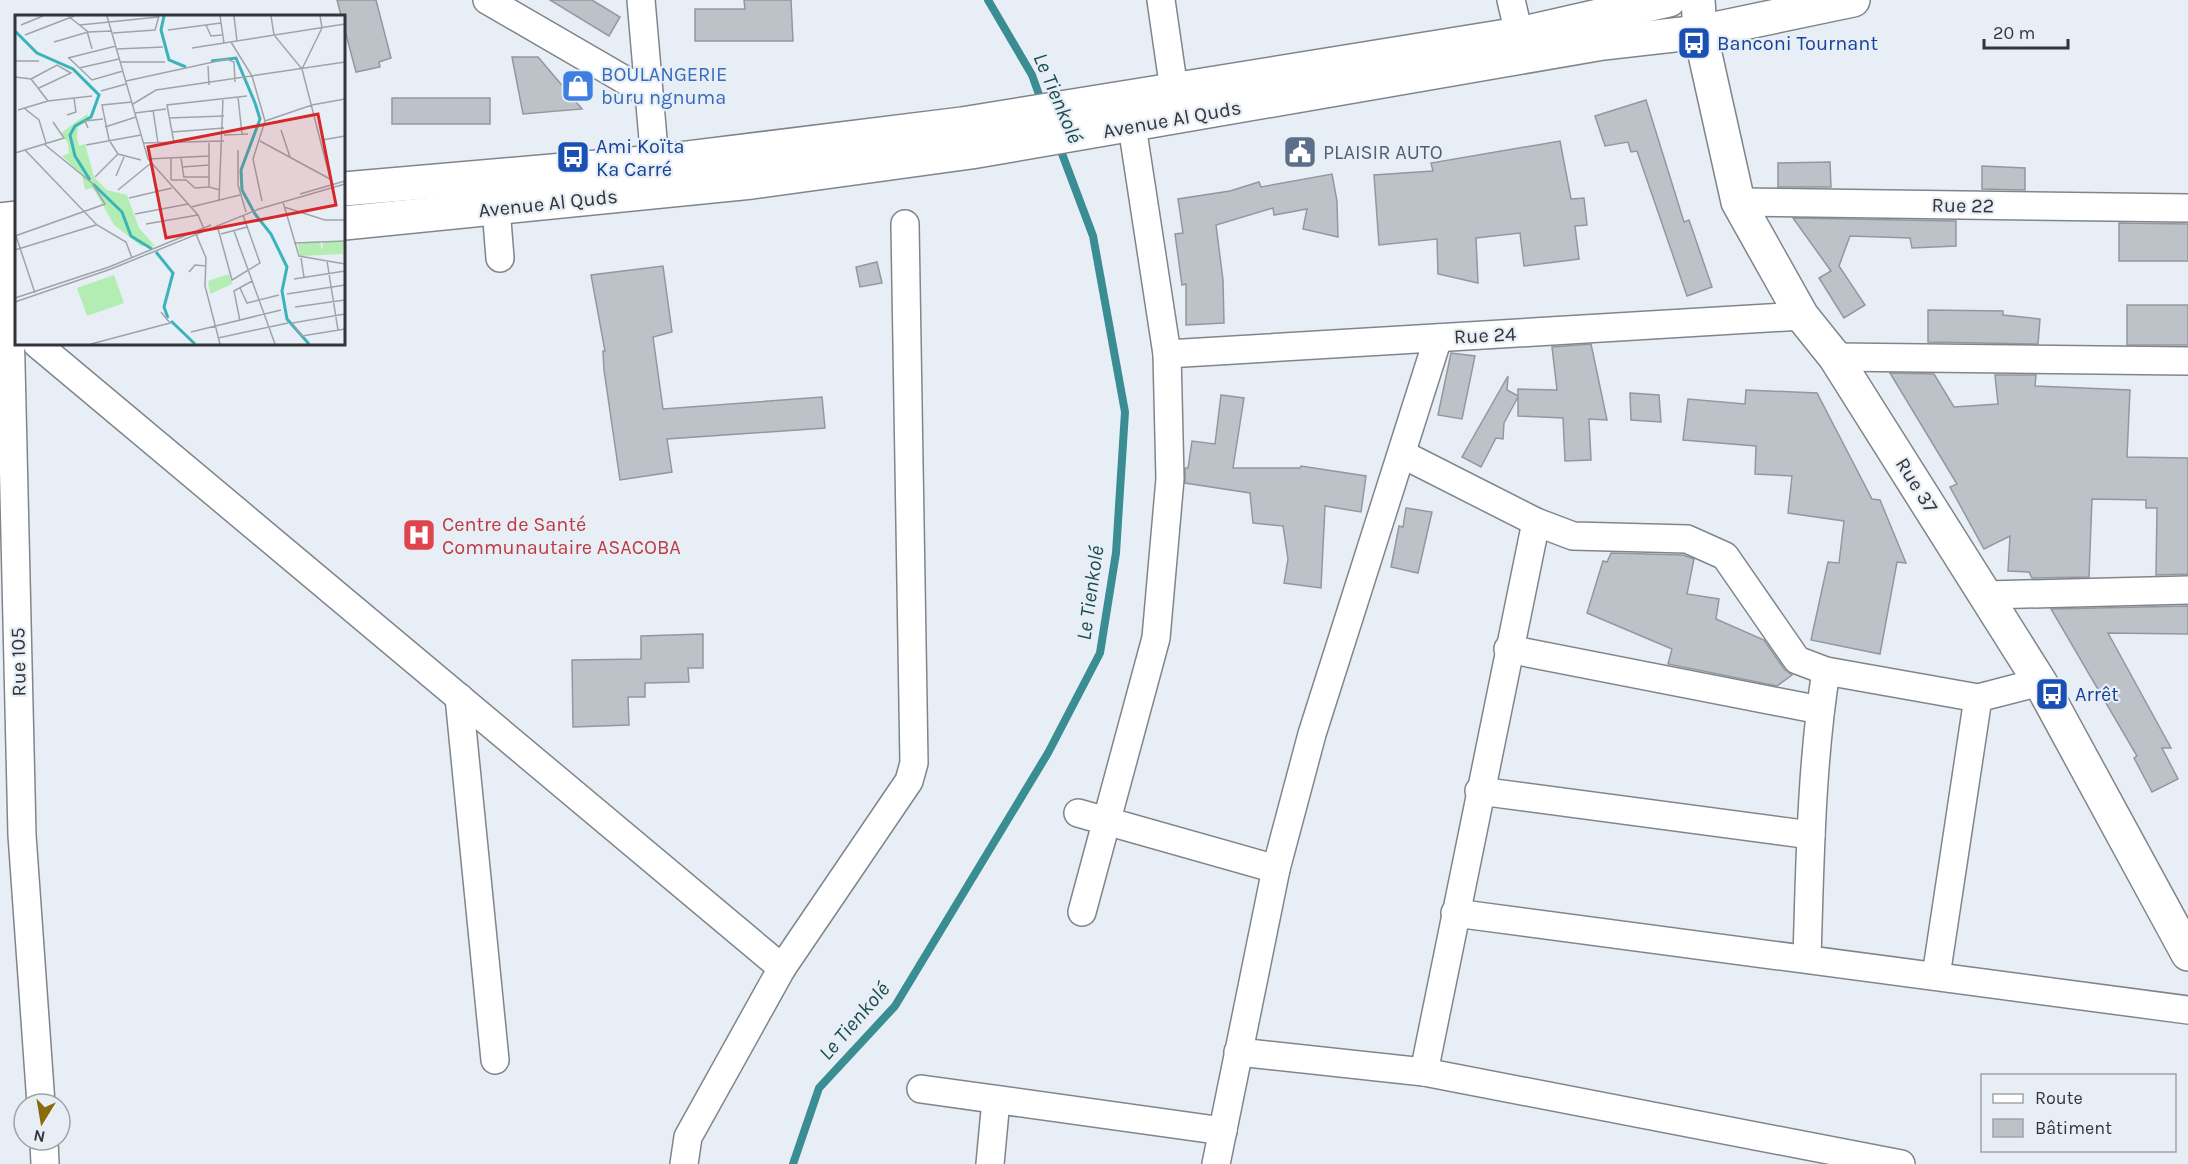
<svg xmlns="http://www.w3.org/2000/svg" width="2188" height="1164" font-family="Karla,sans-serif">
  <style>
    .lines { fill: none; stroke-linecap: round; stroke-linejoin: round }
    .stream { stroke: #398d93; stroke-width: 8 }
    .building { fill: #bdc2c9; stroke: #92989e; stroke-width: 1.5 }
    .minor-casing { stroke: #80858c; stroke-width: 30 }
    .major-casing { stroke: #80858c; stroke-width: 36 }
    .minor { stroke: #fff; stroke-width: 27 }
    .major { stroke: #fff; stroke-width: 33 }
    .labels { text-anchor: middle; stroke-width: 4.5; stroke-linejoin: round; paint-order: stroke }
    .transit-label { font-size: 20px; fill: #164399; stroke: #e8eef5; text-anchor: start }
    .shop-label { font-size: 20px; fill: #366cbe; stroke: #e8eef5; text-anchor: start }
    .street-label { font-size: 20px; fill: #333538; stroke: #e8eef5 }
    .service-label { font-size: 20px; fill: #4e5e75; stroke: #e8eef5; text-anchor: start }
    .health-label { font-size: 20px; fill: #be3a42; stroke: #e8eef5; text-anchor: start }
    .water-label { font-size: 21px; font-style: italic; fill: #1a4d50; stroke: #e8eef5 }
    .inset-river { fill: none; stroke: #3bb3ba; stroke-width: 3 }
    .inset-road { fill: none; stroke: #a0a4a9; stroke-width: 1.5 }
    .view { fill: #d62828; fill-opacity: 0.15; stroke: #d62828; stroke-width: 3 }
    .inset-edge { fill: none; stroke: #333538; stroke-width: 3 }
  </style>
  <rect width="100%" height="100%" fill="#e8eef5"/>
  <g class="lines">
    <g class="stream">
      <path d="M988,0L1032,75L1042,103"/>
      <path d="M793,1164L819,1088L895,1006L1048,753L1100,653L1116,553L1125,412L1093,236L1058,143"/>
    </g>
  </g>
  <g class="building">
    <path d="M337,0H376L391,58L379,62L380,67L356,72Z"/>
    <path d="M550,0H592L620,17L609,36Z"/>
    <path d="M744,0H791L793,41H695V9H745Z"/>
    <path d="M512,57H538L582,109L523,114Z"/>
    <rect x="392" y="98" width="98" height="26"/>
    <path d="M1646,100L1684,222L1689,220L1712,287L1687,296L1637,151L1631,152L1628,142L1605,146L1595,116Z"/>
    <path d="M1560,141L1571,199L1584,198L1587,225L1575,226L1579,259L1524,266L1520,233L1476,238L1478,283L1438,274L1437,239L1379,245L1374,175L1433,171L1431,163Z"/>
    <path d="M1830,162L1831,187H1778V163Z"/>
    <path d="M1982,166L2025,168V190L1982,189Z"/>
    <path d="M1332,174L1337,201L1338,237L1303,229L1307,209L1274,215L1273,208L1216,225L1223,280L1224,323L1186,325V284L1182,285L1175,234L1183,233L1178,199L1230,191L1259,182L1261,187Z"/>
    <path d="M1793,218L1956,221V246L1912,248L1910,238L1850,236L1839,266L1865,305L1844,318L1819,278L1831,271Z"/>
    <path d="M2119,223L2188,224V261H2119Z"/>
    <path d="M877,262L882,283L860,287L856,267Z"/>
    <path d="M663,266L672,332L653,337L663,409L822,397L825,428L667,439L672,472L620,480L604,370L603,351H605L591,275Z"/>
    <rect x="2127" y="305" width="61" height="40"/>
    <path d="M1928,310L2003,311V315L2040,319L2038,344L1928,342Z"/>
    <path d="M1591,344L1607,420L1589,419L1591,460L1565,461L1563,418L1518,416V397L1504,423L1503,439L1496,438L1481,467L1462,457L1508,376L1507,390L1518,396V389L1557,390L1552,347Z"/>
    <path d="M1451,353L1475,356L1462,419L1438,415Z"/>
    <path d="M1890,373L1934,374L1954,407L1998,404L1995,375H2036L2035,386L2130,390L2127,457L2188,458V574L2156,575L2157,508H2146V500L2092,499L2089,577L2032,578L2029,572L2008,571L2010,536L1984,549L1950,487L1957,484Z"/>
    <path d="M1746,390L1817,393L1872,499L1880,500L1906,563L1897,562L1880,654L1811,640L1828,562L1839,563L1844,521L1788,513L1792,476L1755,474L1756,446L1683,440L1688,399L1745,404Z"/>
    <path d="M1630,393L1659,395L1661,422L1631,420Z"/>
    <path d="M1221,395L1244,398L1233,468H1300L1301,466L1366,476L1361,512L1325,506L1321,588L1284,583L1288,559L1283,526L1253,523L1250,493L1185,483V468H1188L1192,441L1215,444Z"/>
    <path d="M1406,508L1432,512L1418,573L1391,567L1399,526L1403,527Z"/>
    <path d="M1611,553L1683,555L1694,559L1687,594L1719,599L1716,619L1764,640L1784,669L1792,675L1777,686L1668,664L1672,649L1587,613L1603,561L1607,562Z"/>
    <path d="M2188,606V634L2108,633L2171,748H2162L2178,779L2152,792L2134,758L2137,756L2051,609Z"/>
    <path d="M703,634V668H688L689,682L645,683V697H628L629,725L573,727L572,660L641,659V636Z"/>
  </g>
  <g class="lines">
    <defs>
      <g id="minor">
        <path d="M487,0L649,94"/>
        <path d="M641,0L655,162"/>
        <path d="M1161,0L1174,90"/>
        <path d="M1511,0L1519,34"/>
        <path d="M1738,202L2188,208"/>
        <path d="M496,208L500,258"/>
        <path d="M4,220L10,322L22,835L41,1104"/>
        <path d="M37,344L782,968"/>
        <path d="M1167,354L1802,316"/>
        <path d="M1835,357L2188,361"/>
        <path d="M1402,454L1536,522L1424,1072"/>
        <path d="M1536,522L1573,536L1687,539L1725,556L1797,660L1826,671L1978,698"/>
        <path d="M1987,595L2188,590"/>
        <path d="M1508,649L1820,710"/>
        <path d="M459,697L495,1060"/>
        <path d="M1479,791L1811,835"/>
        <path d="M1078,813L1276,869"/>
        <path d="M1082,912L1156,638L1170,479L1167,354L1132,126"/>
        <path d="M1455,913L2188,1010"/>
        <path d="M1807,958C1810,863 1811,766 1826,671"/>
        <path d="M1936,976L1978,698L2040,682"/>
        <path d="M1238,1052L1424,1072L1901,1164"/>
        <path d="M921,1089L1223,1131"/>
        <path d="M44,1140L45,1164"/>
        <path d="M684,1164L688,1137L782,968L909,781L914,763L905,224"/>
        <path d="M990,1164L996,1100"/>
        <path d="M1216,1164L1276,869L1312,734L1438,338"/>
      </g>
      <g id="major">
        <path d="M1698,0L1700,32L1738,202L1802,316L1835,357L2040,682L2188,954"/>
        <path d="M344,189L655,162L962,124L1519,34L1669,0"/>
        <path d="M0,220L16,218"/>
        <path d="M344,223L752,182L971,152L1603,43L1700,32L1853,0"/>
        <path d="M0,257L16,256"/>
      </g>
    </defs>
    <use href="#minor" class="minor-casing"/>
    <use href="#major" class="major-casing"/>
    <use href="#minor" class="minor"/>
    <use href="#major" class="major"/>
  </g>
  <defs>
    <symbol id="bus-square" viewBox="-11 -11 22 22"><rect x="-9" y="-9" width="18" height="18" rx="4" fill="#1a4fb4" stroke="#e8eef5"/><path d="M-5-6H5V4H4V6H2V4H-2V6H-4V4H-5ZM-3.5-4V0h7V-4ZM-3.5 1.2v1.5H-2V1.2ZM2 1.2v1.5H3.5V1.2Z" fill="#fff"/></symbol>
    <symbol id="shop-square" viewBox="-11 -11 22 22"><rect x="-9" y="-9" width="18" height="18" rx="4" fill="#3f7fe0" stroke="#e8eef5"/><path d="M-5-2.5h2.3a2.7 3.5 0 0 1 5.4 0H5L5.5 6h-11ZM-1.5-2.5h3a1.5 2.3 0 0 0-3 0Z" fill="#fff"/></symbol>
    <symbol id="civic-square" viewBox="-11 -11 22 22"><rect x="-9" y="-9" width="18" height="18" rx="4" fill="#5c6f8a" stroke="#e8eef5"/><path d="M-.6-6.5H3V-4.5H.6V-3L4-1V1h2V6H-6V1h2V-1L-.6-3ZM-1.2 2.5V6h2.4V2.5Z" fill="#fff"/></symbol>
    <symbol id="hospital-square" viewBox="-11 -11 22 22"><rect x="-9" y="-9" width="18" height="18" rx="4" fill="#e0444e" stroke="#e8eef5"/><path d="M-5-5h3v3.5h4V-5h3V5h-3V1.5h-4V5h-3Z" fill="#fff"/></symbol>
  </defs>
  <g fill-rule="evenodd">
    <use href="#bus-square" x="1675" y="24" width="38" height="38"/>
    <use href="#shop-square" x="559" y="67" width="38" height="38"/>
    <use href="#civic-square" x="1281" y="133" width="38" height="38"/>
    <use href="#bus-square" x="554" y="138" width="38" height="38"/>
    <use href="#hospital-square" x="400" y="516" width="38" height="38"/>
    <use href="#bus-square" x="2033" y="675" width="38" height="38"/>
  </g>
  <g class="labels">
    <g class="transit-label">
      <text x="1717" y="50">Banconi Tournant</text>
      <text x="596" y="153">Ami Koïta<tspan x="596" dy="23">Ka Carré</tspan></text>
      <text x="2075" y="701">Arrêt</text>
    </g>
    <g class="shop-label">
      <text x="601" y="81">BOULANGERIE<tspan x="601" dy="23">buru ngnuma</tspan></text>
    </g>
    <g class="street-label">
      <text transform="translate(1172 119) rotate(-10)" y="7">Avenue Al Quds</text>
      <text transform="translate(548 203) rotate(-6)" y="7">Avenue Al Quds</text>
      <text transform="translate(1963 205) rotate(1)" y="7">Rue 22</text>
      <text transform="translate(1485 335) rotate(-3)" y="7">Rue 24</text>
      <text transform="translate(1917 485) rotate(58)" y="7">Rue 37</text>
      <text transform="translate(18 662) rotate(-91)" y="7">Rue 105</text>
    </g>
    <g class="service-label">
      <text x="1323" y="159">PLAISIR AUTO</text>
    </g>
    <g class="health-label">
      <text x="442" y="531">Centre de Santé<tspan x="442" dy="23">Communautaire ASACOBA</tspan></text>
    </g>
    <g class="water-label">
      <text transform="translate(1058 98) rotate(67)" y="7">Le Tienkolé</text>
      <text transform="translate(1090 593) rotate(-82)" y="7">Le Tienkolé</text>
      <text transform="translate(854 1021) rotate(-49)" y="7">Le Tienkolé</text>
    </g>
  </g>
  <g transform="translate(15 15)">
    <rect width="330" height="330" fill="#e8eef5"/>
    <path d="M72,99L75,104L63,112L62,123L64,131L70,129L79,162L92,175L112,180L124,213L140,231H126L99,210L81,178L77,173L70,175L67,160L47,141L54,138L53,128L46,118ZM305,226L307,236L308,226L329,227L328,239L285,241L283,229ZM214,259L217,269L195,279L193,266ZM99,260L109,288L72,301L62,273Z" fill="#b4edb4"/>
    <path class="inset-river" d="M149,1L146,15L154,45L171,52M0,16L22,38L58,54L84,80L76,102L60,111L55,120L60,141L75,165M196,46L221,43L240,88L245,104L226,155L227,175L240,199L256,219L272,252L267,276L272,304L294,329M78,169L107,197L116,221L137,234M141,237L158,258L149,292L153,303M156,306L180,329"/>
    <path class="inset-road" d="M53,1L72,16L77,34M92,1L133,144L183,200L189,214M205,1L209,28M219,1L222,26M256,1L259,20L287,54L317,171M6,10L28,1M65,10L143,2M191,10L196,21L207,20M153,15L206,8M98,18L140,15L144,1M10,20L59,1M39,27L73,17L97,16M216,27L237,61L250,106L238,144L247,186M177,33L330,9M102,34L148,32M53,43L101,31M54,43L77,65L108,56M0,46H24M105,47H150M193,51L194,70M64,53L104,44M287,54L307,13L305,1M0,62L16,64L33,86M16,64L42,50L56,58L24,73M111,66L212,44L219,47L220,67M86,76L111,69M223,82L227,119M118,89L141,75L330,47M9,93L24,105L31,128M3,95L33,86L77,81M138,95L143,128M120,98L151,94M52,100L61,97L59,83M154,103L209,101M250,106L297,90L330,84M90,112L121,102M73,113L70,106L88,104M266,115L275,142M157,117L209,113M209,120L233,119M94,125L87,90L117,87M94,125L103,139L126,145M307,125L330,121M245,126L315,164M128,128L209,126M159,128L152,90L232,81M194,128V172L205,175M71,130L126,120M10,135L82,210L111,227L117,243M223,135V170L231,197M0,138L49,123L38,107M156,143V165M166,143L169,163M133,144L194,141M167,152L194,150M101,161L109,142M80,162L103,139M169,162H194M156,165H171L180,173L194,172M103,175L136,148M285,179L330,166M114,183L157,173M204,185L208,83M268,187L284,241L330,249M176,192L225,180M269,192L310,205H330M120,199L173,189M131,209L183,200M202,210L217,265L245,248L228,200M219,216L260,329M0,218L20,278M181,219L191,243L190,271L205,329M206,219L232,212M0,221L90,189L77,168L29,129M279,228L330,226M0,235L81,210M286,243L289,262M312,246L323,315M174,257L180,250L191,251M279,264L330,256M225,273L232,288L264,280M272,279L330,270M0,283L94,252L196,210M0,287L96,254L244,194L330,169M280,292L330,285M330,299L277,308L287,321L330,314M225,306L219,276L237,266M176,317L266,295M203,323L273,308M76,329L155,308L146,297"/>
    <path class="view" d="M303,99L321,190L151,223L133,132Z"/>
    <rect width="330" height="330" class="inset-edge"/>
  </g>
  <rect x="1981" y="1074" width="195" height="78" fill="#e8eef5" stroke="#a0a4a9" stroke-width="1.5"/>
  <rect x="1993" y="1094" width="30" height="9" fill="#ffffff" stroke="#a0a4a9" stroke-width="1.5"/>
  <text x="2035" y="1104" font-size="18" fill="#333538">Route</text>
  <rect x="1993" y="1119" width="30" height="18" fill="#bdc2c9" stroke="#a0a4a9" stroke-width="1.5"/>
  <text x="2035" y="1134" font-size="18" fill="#333538">Bâtiment</text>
  <g transform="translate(42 1122) rotate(191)"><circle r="28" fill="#e8eef5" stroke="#a0a4a9" stroke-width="1.5"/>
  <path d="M0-4.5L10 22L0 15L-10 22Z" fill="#896b09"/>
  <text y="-9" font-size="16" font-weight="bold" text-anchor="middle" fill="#333538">N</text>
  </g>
  <path d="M1984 39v9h84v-9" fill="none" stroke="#333538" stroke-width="3"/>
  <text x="1993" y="39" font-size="18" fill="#333538" stroke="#e8eef5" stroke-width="4.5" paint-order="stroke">20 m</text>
</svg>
